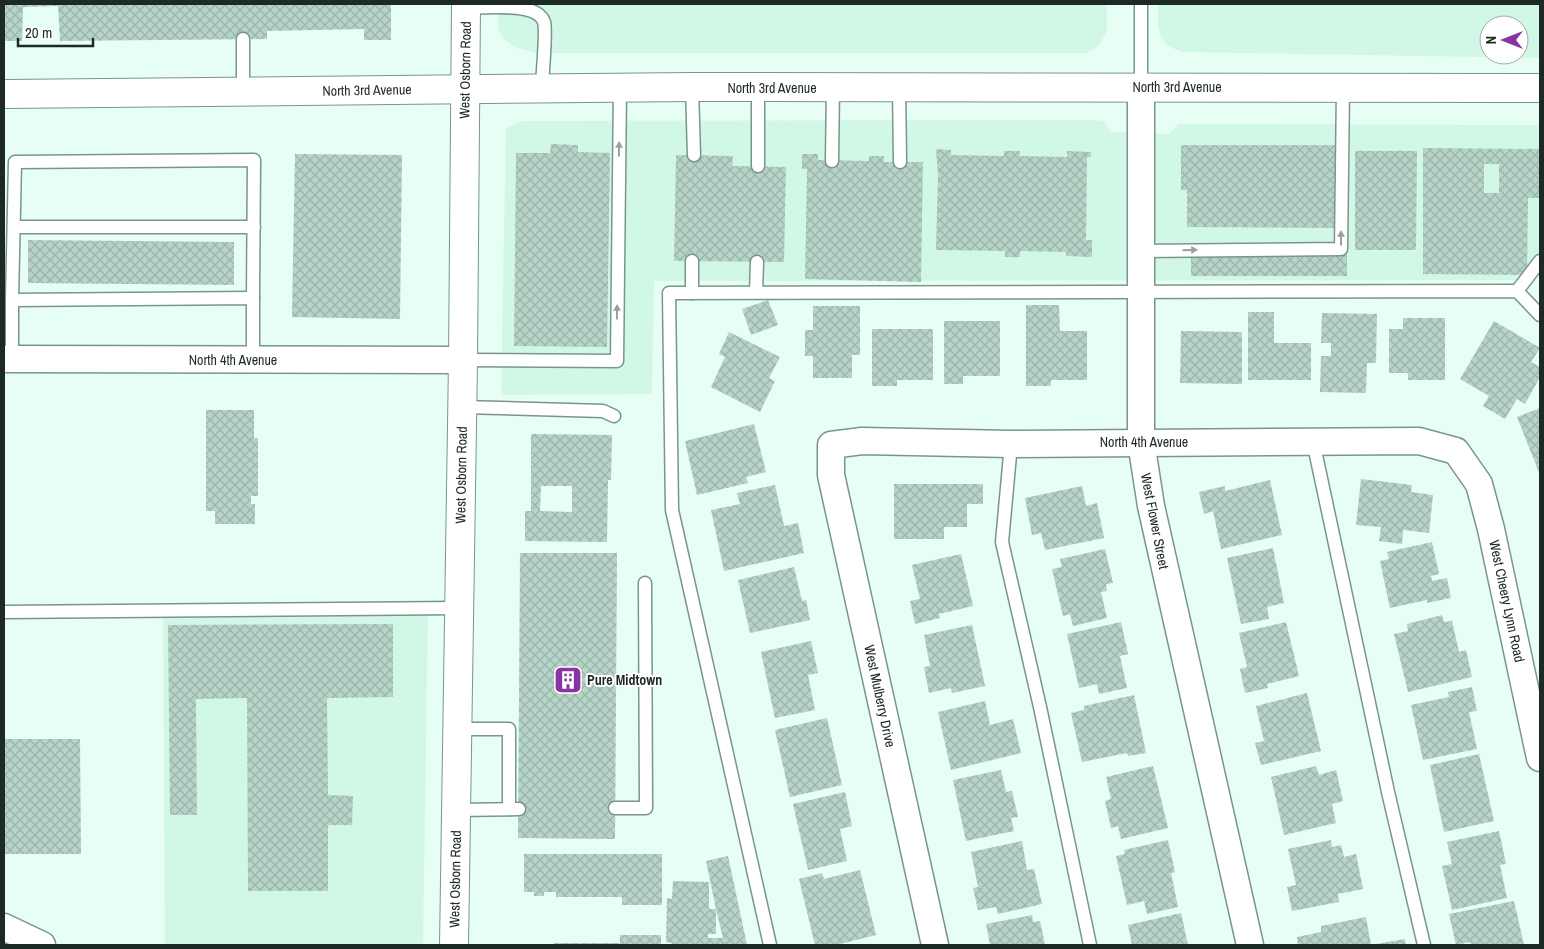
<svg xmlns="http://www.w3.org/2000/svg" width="1544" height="949" font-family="'Archivo Narrow',sans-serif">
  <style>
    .built { fill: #d1f8e7; fill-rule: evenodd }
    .building { fill: url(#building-cross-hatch); fill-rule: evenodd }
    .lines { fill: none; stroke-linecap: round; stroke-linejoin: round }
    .service-casing { stroke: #7a968a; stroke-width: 15 }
    .minor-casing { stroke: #7a968a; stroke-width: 29 }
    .tertiary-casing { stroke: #7a968a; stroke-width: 30 }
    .service { stroke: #fff; stroke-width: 12 }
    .minor { stroke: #fff; stroke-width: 26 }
    .tertiary { stroke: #fff; stroke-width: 28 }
    .oneway { fill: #999f9c }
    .labels { text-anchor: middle; stroke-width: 4; stroke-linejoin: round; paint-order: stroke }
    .street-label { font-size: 14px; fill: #1d2924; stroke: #fff }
    .poi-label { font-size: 14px; font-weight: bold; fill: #1d2924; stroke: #fff; text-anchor: start }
  </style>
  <defs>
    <pattern id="building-cross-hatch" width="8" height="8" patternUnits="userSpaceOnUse" patternTransform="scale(1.25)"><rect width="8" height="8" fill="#b5d3c6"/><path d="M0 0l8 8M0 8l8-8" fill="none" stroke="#9bb5aa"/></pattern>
  </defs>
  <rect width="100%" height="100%" fill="#e6fef3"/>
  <g class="built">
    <path d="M497,4H1107V32L1098,46L1086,53H536L517,48L506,41L499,31Z"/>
    <path d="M1158,4H1540V58L1182,52L1168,46L1161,37L1158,26ZM1489,25H1519V55H1489Z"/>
    <path d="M1086,120L1104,121L1111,132L1169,134L1179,124L1540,125V259L1524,280L654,281L652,394L501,395L506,128L522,121Z"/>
    <path d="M428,609L423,945H165L163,612Z"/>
  </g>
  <g class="building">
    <path d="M4,4H391V40H364V29L267,31V39L60,41L58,6L23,7L22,41H4Z"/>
    <path d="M551,144L578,145V152L610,153L607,347L514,346L516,153H550Z"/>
    <path d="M1181,145H1337V228L1187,227V190H1181Z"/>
    <path d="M1423,148L1540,149V198H1528L1527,275L1423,274ZM1484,164H1499V193H1484Z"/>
    <path d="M936,149L951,150V155L1004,156V151H1020V156L1067,157V151L1091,152V157H1087L1086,240H1092V257L1066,256V252L1020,251V257H1005V251L936,250L938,175Z"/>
    <path d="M1355,151H1417L1416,250H1355Z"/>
    <path d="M295,154L402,155L400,319L292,317Z"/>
    <path d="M802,154H818V160L869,161V156H884V162H923L921,282L805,279L807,169H802Z"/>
    <path d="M676,155L733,156L732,166L786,167L784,262L674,261Z"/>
    <path d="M28,240L234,242V285L28,283Z"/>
    <rect x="1191" y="252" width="156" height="24"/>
    <path d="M768,300L778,325L751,335L742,309Z"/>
    <path d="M1026,305H1059L1060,331H1087V380H1051V386H1026Z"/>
    <path d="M813,306H860V355H852V378H813V356H805V330H813Z"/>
    <path d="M1248,312H1274V343H1311V380H1248Z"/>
    <path d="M1322,313L1377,314L1376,363H1367L1366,393L1320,392L1321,356H1331V343H1321Z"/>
    <path d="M1403,318H1445V380H1408V373H1389V329H1403Z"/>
    <path d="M944,321H1000V376H963V384H944Z"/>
    <path d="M1494,321L1540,348L1531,362L1540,367V377L1525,404L1517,399L1505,419L1483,406L1489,396L1460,379Z"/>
    <path d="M872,329H933V380H897V386H872Z"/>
    <path d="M1181,331L1242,332V384L1180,383Z"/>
    <path d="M729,332L780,357L769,378L775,381L760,412L711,387L725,357L719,354Z"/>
    <path d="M1540,408V475L1517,417Z"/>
    <path d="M206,410H254V438H258V496H251V504H255V524H215V511H206Z"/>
    <path d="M754,424L766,472L746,477L748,483L697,495L685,441Z"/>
    <path d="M531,434L612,435L611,480H608L607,542L525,541V511H531ZM541,486H572V512L540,511Z"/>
    <path d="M1361,479L1412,485L1411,492L1433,495L1429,533L1403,530L1402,544L1379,541L1381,527L1356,525Z"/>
    <path d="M1270,480L1282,535L1221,549L1213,511L1204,514L1199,492L1225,486V491Z"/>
    <path d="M894,484H983V504H967V527H944V539H894Z"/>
    <path d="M775,485L784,526L798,523L804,553L724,571L711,510L740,504L737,493Z"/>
    <path d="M1082,486L1086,506L1097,503L1104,538L1045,550L1041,533L1032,535L1025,498Z"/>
    <path d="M1432,542L1439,574L1431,576L1432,581L1447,578L1451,598L1427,603V600L1390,608L1380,561L1389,559L1387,552Z"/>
    <path d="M1273,548L1284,603L1267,607L1269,619L1241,624L1227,558Z"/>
    <path d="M1105,549L1113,583L1106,584L1107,591L1101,592L1107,618L1073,626L1070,614L1063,616L1052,569L1062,567L1060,559Z"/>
    <path d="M520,553H617L615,839L518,838Z"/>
    <path d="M961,554L973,606L939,614L940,618L915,624L910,601L920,599L912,565Z"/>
    <path d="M794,567L802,601L806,600L810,620L750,633L738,580Z"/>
    <path d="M1442,615L1444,622L1452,621L1459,652L1466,650L1472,677L1408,692L1394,634L1408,631L1407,624Z"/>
    <path d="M1121,622L1128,654L1120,656L1127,688L1099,694L1097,684L1079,688L1067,634Z"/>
    <path d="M1286,622L1299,676L1267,684L1268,688L1245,693L1240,669L1247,667L1239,633Z"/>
    <path d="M393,624V697L327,698L328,795L353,796L352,825H328V891H248L247,698L196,699L197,815H170L168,625Z"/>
    <path d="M972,625L985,686L952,693L951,688L929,693L924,667L930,666L924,635Z"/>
    <path d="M811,641L818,673L808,675L815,710L775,718L761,652Z"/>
    <path d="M1472,687L1477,711L1469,712L1477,749L1423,760L1411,705L1449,697L1448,692Z"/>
    <path d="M1307,693L1321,751L1261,765L1255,743L1264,741L1256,706Z"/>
    <path d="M1134,695L1146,753L1128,756L1127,753L1082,762L1071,713L1084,710V706Z"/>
    <path d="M985,701L990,725L1013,719L1021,753L951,770L938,712Z"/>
    <path d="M827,718L842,785L790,797L775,730Z"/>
    <path d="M4,739H80L81,854H4Z"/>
    <path d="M1479,754L1494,821L1444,832L1430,765Z"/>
    <path d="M1153,766L1168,828L1121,839L1118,826L1111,828L1105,801L1111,799L1106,777Z"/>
    <path d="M1316,766L1319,775L1336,770L1343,801L1332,804L1336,823L1284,835L1271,777Z"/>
    <path d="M1001,770L1006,792L1012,791L1018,817L1011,818L1014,831L966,841L953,780Z"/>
    <path d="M845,792L852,826L840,829L847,861L808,870L793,804Z"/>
    <path d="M1499,831L1506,864L1500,865L1507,898L1452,910L1442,866L1452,864L1447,842Z"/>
    <path d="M1168,840L1175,872L1171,873L1178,907L1147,914L1144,901L1127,905L1116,856L1125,854L1124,850Z"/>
    <path d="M1331,840L1332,847L1341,845L1344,857L1356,854L1363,889L1338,894L1339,902L1292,911L1287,887L1296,885L1288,849Z"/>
    <path d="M1022,841L1027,870L1034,869L1042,904L998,914L996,907L978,910L973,888L978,887L971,852Z"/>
    <path d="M524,854H662V905H622V897H556V892H544V896H534V892H524Z"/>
    <path d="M728,856L747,945H672V943L666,942L667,898L672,899L673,881L709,882V909H716L706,861ZM716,909L723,938H708V934H716Z"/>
    <path d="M860,870L876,935L836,945H815L799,879L822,873L824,879Z"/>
    <path d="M1514,901L1524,945H1471L1470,942L1456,945L1449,914Z"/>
    <path d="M1181,913L1188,945H1132L1128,925Z"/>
    <path d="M1032,915L1033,922L1040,921L1045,945H990L986,924Z"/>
    <path d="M1366,917L1371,945H1298L1297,937L1321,932V926Z"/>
    <path d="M620,935H661V945H554V943H620Z"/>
    <path d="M1405,939L1406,945H1376V944Z"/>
  </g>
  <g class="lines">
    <defs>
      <g id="service">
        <path d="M466,8C483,8 537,1 544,22C547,32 542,75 542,88"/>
        <path d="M243,39V92"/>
        <path d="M692,87L694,155"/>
        <path d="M899,87L900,162"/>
        <path d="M1141,87V4"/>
        <path d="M832,161L833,87"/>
        <path d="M758,166V87"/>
        <path d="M14,227H254"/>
        <path d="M1141,251L1341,249L1343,88"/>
        <path d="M1517,291L1540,261"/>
        <path d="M756,292L757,262"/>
        <path d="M692,293V261"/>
        <path d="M12,300L15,162L254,160L253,298"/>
        <path d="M12,359V300L253,298V359"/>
        <path d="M463,360L617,361L620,88"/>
        <path d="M462,407L603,411L614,416"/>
        <path d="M1313,441L1388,792L1424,945"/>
        <path d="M1011,444L1002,542L1040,707L1090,945"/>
        <path d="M4,612L459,608"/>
        <path d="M457,729H509V809"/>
        <path d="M615,808H646L645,583"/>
        <path d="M456,810L519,809"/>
        <path d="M770,945L672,510L669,293L1517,291L1540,315"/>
      </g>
      <g id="minor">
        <path d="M1141,87V442L1151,506L1250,945"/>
        <path d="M4,359L463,360"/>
        <path d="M4,927L42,945"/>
        <path d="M935,945L831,475V445L862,441L1011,444L1419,441L1456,451L1479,484L1491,529L1540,758"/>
      </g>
      <g id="tertiary">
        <path d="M4,94L692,87L1540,88"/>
        <path d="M454,945L463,360L466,4"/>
      </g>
    </defs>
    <use href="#service" class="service-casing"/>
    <use href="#minor" class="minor-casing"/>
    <use href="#tertiary" class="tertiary-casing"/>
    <use href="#service" class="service"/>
    <use href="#minor" class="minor"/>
    <use href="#tertiary" class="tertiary"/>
  </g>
  <defs><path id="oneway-solid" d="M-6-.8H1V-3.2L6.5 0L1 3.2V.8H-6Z" transform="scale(1.25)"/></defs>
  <g class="oneway">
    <use href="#oneway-solid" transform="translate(619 149) rotate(-89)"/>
    <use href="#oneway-solid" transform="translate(1341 238) rotate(-90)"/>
    <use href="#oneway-solid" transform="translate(1190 250) rotate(-1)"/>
    <use href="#oneway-solid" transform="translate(617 312) rotate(-89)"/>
  </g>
  <defs>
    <symbol id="building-square" viewBox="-11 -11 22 22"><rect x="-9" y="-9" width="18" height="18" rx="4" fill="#8834a2" stroke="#fff"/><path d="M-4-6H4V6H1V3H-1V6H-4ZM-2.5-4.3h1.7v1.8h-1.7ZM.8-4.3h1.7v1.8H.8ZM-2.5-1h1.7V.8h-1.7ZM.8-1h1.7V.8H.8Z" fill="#fff"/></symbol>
  </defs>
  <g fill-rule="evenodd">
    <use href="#building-square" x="552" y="664" width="32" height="32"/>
  </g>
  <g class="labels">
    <g class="street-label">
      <text transform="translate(465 70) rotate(-89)" y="5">West Osborn Road</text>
      <text x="1177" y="92">North 3rd Avenue</text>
      <text x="772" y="93">North 3rd Avenue</text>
      <text transform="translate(367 90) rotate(-1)" y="5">North 3rd Avenue</text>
      <text x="233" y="365">North 4th Avenue</text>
      <text x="1144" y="447">North 4th Avenue</text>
      <text transform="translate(461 475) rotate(-89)" y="5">West Osborn Road</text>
      <text transform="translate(1155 521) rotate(79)" y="5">West Flower Street</text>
      <text transform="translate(1507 601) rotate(78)" y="5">West Cheery Lynn Road</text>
      <text transform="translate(880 696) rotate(78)" y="5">West Mulberry Drive</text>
      <text transform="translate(455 879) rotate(-89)" y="5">West Osborn Road</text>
    </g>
    <g class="poi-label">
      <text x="587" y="685">Pure Midtown</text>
    </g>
  </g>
  <rect width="1544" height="949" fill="none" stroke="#1d2924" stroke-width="10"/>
  <g transform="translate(1504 40) rotate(270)"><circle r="24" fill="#ffffff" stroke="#a5a9a7"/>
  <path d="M0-4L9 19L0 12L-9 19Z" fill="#8834a2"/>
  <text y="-8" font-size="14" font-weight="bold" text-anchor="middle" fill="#1d2924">N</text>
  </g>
  <path d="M18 38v8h75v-8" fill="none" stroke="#1d2924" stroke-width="2.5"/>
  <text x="25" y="38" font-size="15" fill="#1d2924" stroke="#ffffff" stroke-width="4" paint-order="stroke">20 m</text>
</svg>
